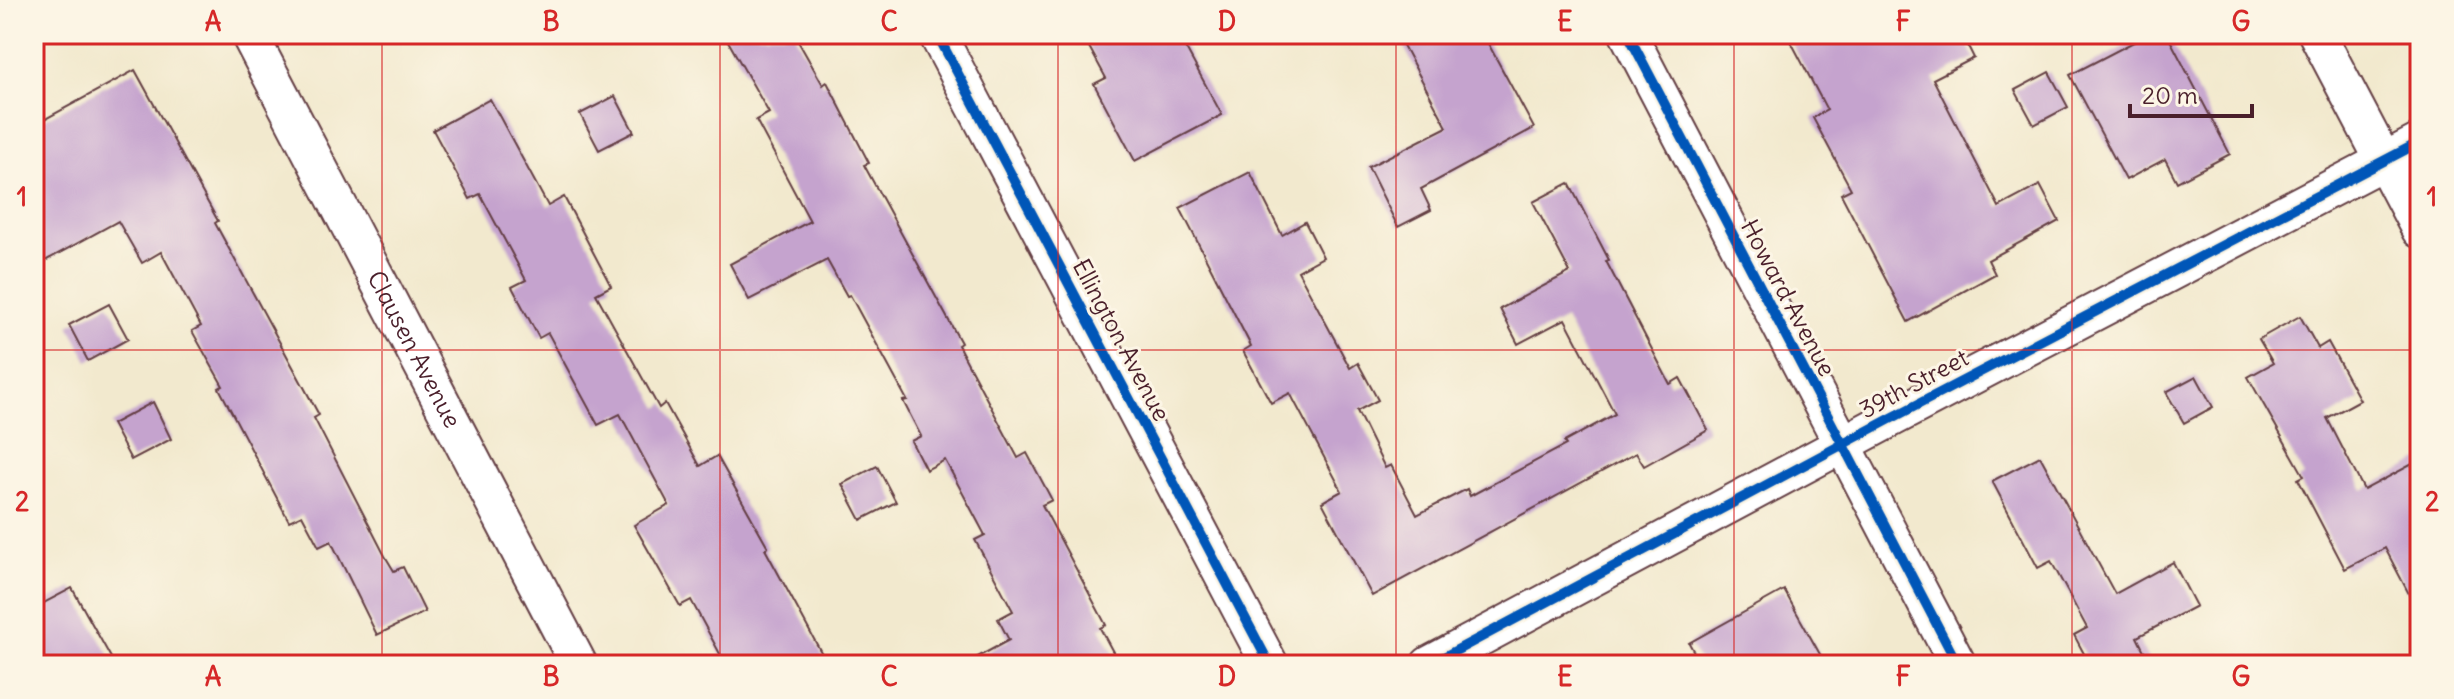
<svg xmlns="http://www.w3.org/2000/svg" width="2454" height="699" font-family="Delius,sans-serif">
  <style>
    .building { fill: #c5a3ce }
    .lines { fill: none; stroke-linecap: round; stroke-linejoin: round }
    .street-casing { stroke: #633d43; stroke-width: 40 }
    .street { stroke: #fff; stroke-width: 36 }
    .cycleway-casing { stroke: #fcf5e5; stroke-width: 15 }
    .cycleway { stroke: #0057b8; stroke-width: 10 }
    .grid { fill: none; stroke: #d62828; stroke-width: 2; stroke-opacity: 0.55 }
    .labels { text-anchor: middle; stroke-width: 6; stroke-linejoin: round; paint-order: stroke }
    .street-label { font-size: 24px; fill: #4a1f2b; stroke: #fcf5e5 }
    .neatline { fill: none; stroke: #d62828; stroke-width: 3 }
    .grid-label { font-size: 26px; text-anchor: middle; font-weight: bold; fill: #d62828 }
  </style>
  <rect width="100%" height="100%" fill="#fcf5e5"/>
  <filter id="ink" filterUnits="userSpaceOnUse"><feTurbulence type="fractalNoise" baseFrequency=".0125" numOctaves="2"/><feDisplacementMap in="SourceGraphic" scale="16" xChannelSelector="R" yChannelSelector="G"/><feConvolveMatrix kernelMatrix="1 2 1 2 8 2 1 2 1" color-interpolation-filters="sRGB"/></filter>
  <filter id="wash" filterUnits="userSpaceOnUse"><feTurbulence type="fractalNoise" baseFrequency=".006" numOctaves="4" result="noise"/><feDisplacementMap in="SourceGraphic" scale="32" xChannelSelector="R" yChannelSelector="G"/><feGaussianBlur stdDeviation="1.8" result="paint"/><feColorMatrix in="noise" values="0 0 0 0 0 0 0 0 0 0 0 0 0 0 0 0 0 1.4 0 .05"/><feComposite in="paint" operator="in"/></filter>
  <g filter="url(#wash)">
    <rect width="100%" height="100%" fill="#f2e9ce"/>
    <g id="blocks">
      <g class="building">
        <path d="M724,34H794L823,85L827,82L869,163L864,165L961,343L958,345L1018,458L1027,453L1052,500L1042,505L1106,625L1100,628L1120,665H963L1009,640L998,619L1013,611L975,540L985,535L945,460L926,470L911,441L921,436L903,401L907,400L850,295L847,296L827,260L749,300L730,264L810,221L756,120L769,113Z"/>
        <path d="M1082,34H1178L1222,115L1135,161L1094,84L1106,78Z"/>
        <path d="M1397,34H1483L1534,128L1421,189L1431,210L1398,227L1368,167L1447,127Z"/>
        <path d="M1787,34H1962L1974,58L1933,79L1999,207L2040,185L2059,221L1988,260L1995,274L1908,322L1841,194L1851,189L1813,118L1827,110Z"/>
        <path d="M2149,34H2167L2230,154L2177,182L2165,159L2126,180L2070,75Z"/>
        <path d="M135,70L218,221L215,223L319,415L314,418L385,556L394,571L403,567L425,612L377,635L331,541L319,547L302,515L289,521L219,388L223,386L192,331L201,326L161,252L142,263L118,221L34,267V125Z"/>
        <path d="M2049,72L2068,107L2034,125L2015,90Z"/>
        <path d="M615,96L634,132L599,150L580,114Z"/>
        <path d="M490,99L548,206L564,197L611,286L596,294L659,408L665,403L700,466L717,456L768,547L765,549L828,665H726L691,600L680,606L634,525L669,505L620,414L598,425L548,333L539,338L512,287L526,280L480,194L470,199L433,130Z"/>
        <path d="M1250,172L1282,235L1305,222L1323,257L1298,271L1350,368L1358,363L1378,400L1357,411L1385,468L1391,465L1417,515L1467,489L1470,496L1566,445L1564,442L1615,414L1565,319L1518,344L1500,309L1570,272L1533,202L1569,183L1609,260L1606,261L1670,384L1680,378L1708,430L1644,466L1636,453L1372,596L1322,502L1342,491L1290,393L1271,403L1243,351L1251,346L1180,208Z"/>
        <path d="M109,304L128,339L88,361L69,325Z"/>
        <path d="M2300,316L2318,348L2328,342L2360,400L2327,418L2364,490L2420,460V615L2385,548L2345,569L2298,479L2304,476L2248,377L2273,363L2259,339Z"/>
        <path d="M2196,376L2213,407L2184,423L2166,392Z"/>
        <path d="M153,402L171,439L131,460L112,424Z"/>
        <path d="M2040,456L2115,594L2173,562L2196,606L2137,637L2151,665H2090L2074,635L2087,628L2051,561L2038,568L1992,481Z"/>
        <path d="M877,466L896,502L861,520L842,484Z"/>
        <path d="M72,588L115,665H34V608Z"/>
        <path d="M1784,590L1826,665H1701L1689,643Z"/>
      </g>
    </g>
  </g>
  <g filter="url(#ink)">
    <use href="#blocks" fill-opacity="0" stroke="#633d43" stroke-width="2"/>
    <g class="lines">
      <defs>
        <g id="street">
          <path id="s1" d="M249,34L579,665"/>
          <path d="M937,34L1270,665"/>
          <path d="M1628,34L1958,665"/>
          <path d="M2317,34L2420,230"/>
          <path d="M1429,665L1890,419L2420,142"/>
        </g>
      </defs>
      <use href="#street" class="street-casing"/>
      <use href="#street" class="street"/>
      <defs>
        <g id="cycleway">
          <path d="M937,34L1270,665"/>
          <path d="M1628,34L1958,665"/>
          <path d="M1429,665L1890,419L2420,142"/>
        </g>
      </defs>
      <use href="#cycleway" class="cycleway-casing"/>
      <use href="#cycleway" class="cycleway"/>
    </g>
  </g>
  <path class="grid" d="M382,34V665M720,34V665M1058,34V665M1396,34V665M1734,34V665M2072,34V665M34,350H2420"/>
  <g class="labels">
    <g class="street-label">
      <text transform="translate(1788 298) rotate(62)" y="8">Howard Avenue</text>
      <text transform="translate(1121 340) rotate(62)" y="8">Ellington Avenue</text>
      <text dy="8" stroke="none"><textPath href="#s1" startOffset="356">Clausen Avenue</textPath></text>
      <text transform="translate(1914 384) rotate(-28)" y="8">39th Street</text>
    </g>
  </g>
  <rect width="2454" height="699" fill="none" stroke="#fcf5e5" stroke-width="88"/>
  <path d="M2130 104v12h122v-12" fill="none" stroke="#4a1f2b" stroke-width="4"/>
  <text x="2142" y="104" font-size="24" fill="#4a1f2b" stroke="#fcf5e5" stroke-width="6" paint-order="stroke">20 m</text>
  <rect x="44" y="44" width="2366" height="611" class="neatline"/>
  <g class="grid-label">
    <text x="213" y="31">A</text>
    <text x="551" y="31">B</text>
    <text x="889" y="31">C</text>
    <text x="1227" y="31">D</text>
    <text x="1565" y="31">E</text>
    <text x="1903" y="31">F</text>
    <text x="2241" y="31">G</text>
    <text x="22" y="206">1</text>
    <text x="2432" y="206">1</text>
    <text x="22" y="511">2</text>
    <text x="2432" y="511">2</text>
    <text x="213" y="686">A</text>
    <text x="551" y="686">B</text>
    <text x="889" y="686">C</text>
    <text x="1227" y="686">D</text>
    <text x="1565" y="686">E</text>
    <text x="1903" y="686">F</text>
    <text x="2241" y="686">G</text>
  </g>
</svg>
